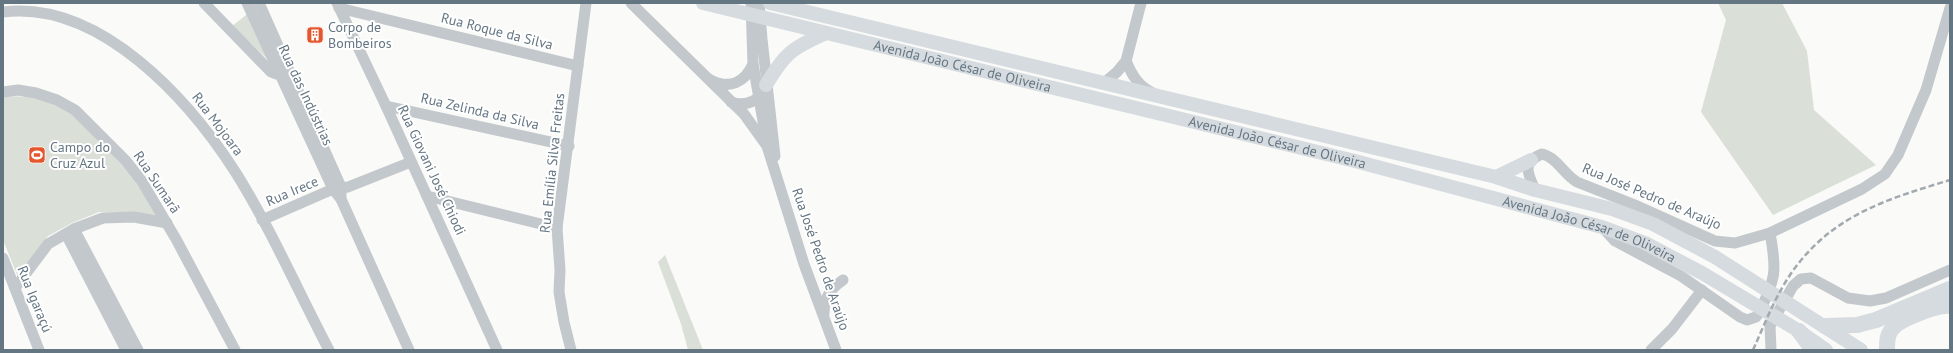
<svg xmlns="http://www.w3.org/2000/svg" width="1953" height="353" font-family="'PT Sans',sans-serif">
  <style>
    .green { fill: #dadfd7 }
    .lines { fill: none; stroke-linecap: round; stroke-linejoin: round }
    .minor { stroke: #c3c8cc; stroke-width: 11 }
    .major { stroke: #d6dbdf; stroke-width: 14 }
    .highway { stroke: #d6dbdf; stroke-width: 16 }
    .rail { stroke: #a2aab0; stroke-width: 2.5; stroke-dasharray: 6 3; stroke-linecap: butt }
    .labels { text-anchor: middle; stroke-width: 4; stroke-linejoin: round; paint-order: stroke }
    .poi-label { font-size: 14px; fill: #657683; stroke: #fff; text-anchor: start }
    .street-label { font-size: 14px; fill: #657683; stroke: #fff }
  </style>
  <rect width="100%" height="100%" fill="#fafaf8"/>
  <g class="green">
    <path d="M1718,3H1782L1807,51L1814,110L1876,165L1773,215L1701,112L1726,20Z"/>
    <path d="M250,12L274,65L232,26Z"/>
    <path d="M3,96L37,97L73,113L133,177L157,217L127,212H99L72,223L48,236L18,277L3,240Z"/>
    <path d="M665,255L703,350H688L681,324L658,262Z"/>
  </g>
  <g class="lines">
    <g class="minor">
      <path d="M204,3L271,72L276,74L283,71"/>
      <path d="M247,3L333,189L341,199L409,350"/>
      <path d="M259,3L341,187V199"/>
      <path d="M337,3L386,106L497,350"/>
      <path d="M631,3L744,114L767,146L804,264L836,350"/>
      <path d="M751,3L753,64L767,144"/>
      <path d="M759,3L762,39L775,156"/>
      <path d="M339,8L578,66"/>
      <path d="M3,12C101,0 190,101 236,173C271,229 298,291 329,350"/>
      <path d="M1126,61C1132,75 1138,86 1153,93"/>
      <path d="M711,80C730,90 745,82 753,64"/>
      <path d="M1104,83L1117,72L1126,61L1141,3"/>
      <path d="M3,92L18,90L36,93L57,100L75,110L126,161L141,180L176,239L235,350"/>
      <path d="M731,102C743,106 753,104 762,94"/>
      <path d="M386,106L569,146"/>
      <path d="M1535,190C1528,174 1521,162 1542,154C1558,158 1563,174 1577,182L1635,205L1715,241L1735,243L1770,233L1862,189L1885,174L1898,155L1926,90L1950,8"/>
      <path d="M427,196L557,228"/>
      <path d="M262,220L333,189L348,187L411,162"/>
      <path d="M74,229L138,350"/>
      <path d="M1604,229L1615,241L1681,276L1740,317L1747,320L1756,317L1759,313C1776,278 1777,271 1770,233"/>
      <path d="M66,234L126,350"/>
      <path d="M3,258L39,350"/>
      <path d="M15,288L48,244L74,229L103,218L134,217L167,223"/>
      <path d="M824,314C824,298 830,289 843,280"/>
      <path d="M571,350L564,322L559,292L560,270L557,228L586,3"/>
      <path d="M1651,350L1672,329L1702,290"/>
      <path d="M1771,350L1770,326L1793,286L1801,279L1811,278L1848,298L1870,301L1886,298L1950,270"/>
    </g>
    <g class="major">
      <path id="s1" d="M703,3L1355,161L1602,227L1645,243L1702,273L1799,331L1826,350"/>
      <path d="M770,3L1496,177L1535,190L1612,209L1653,224L1715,257L1861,350"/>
      <path d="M766,85C785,53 792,48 826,33"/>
      <path d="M1496,177L1531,160"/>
    </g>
    <g class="highway">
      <path d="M1825,326L1857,325L1876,320L1950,289"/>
      <path d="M1799,331L1813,350"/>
      <path d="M1887,350C1887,342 1887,335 1892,329C1899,319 1939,304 1950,306"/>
    </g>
    <path class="rail" d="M1753,350C1766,321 1778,289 1798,264C1838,213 1891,198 1950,180"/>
  </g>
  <defs>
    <symbol id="building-square" viewBox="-11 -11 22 22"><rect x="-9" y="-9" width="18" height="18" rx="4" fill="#e4572e" stroke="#fff"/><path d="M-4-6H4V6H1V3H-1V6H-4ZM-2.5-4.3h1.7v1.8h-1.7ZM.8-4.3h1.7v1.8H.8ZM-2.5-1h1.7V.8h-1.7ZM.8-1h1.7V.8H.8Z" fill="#fff"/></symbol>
    <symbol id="stadium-square" viewBox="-11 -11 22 22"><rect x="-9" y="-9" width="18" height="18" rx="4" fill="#e4572e" stroke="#fff"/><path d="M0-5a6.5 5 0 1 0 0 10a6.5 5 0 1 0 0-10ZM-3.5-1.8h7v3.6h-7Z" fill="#fff"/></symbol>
  </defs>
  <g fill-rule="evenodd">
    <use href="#building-square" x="305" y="25" width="20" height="20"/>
    <use href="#stadium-square" x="27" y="145" width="20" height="20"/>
  </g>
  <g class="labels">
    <g class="poi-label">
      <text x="328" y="32">Corpo de<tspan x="328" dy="16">Bombeiros</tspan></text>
      <text x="50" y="152">Campo do<tspan x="50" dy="16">Cruz Azul</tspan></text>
    </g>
    <g class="street-label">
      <text transform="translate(497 31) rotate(14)" y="5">Rua Roque da Silva</text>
      <text dy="5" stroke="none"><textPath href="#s1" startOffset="267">Avenida João César de Oliveira</textPath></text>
      <text transform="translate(306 95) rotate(65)" y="5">Rua das Indústrias</text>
      <text transform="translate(480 111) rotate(13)" y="5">Rua Zelinda da Silva</text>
      <text transform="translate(218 124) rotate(53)" y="5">Rua Mojoara</text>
      <text dy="5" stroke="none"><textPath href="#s1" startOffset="591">Avenida João César de Oliveira</textPath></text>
      <text transform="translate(552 163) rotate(-84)" y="5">Rua Emília Silva Freitas</text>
      <text transform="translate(432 170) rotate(65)" y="5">Rua Giovani José Chiodi</text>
      <text transform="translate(157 182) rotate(56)" y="5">Rua Sumarã</text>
      <text transform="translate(292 191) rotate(-23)" y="5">Rua Irece</text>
      <text transform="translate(1652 196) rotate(23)" y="5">Rua José Pedro de Araújo</text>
      <text dy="5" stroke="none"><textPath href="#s1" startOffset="915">Avenida João César de Oliveira</textPath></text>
      <text transform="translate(821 259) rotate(71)" y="5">Rua José Pedro de Araújo</text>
      <text transform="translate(35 299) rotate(68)" y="5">Rua Igaraçú</text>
    </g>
  </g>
  <rect width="1953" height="353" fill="none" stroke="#657683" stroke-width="8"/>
</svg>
